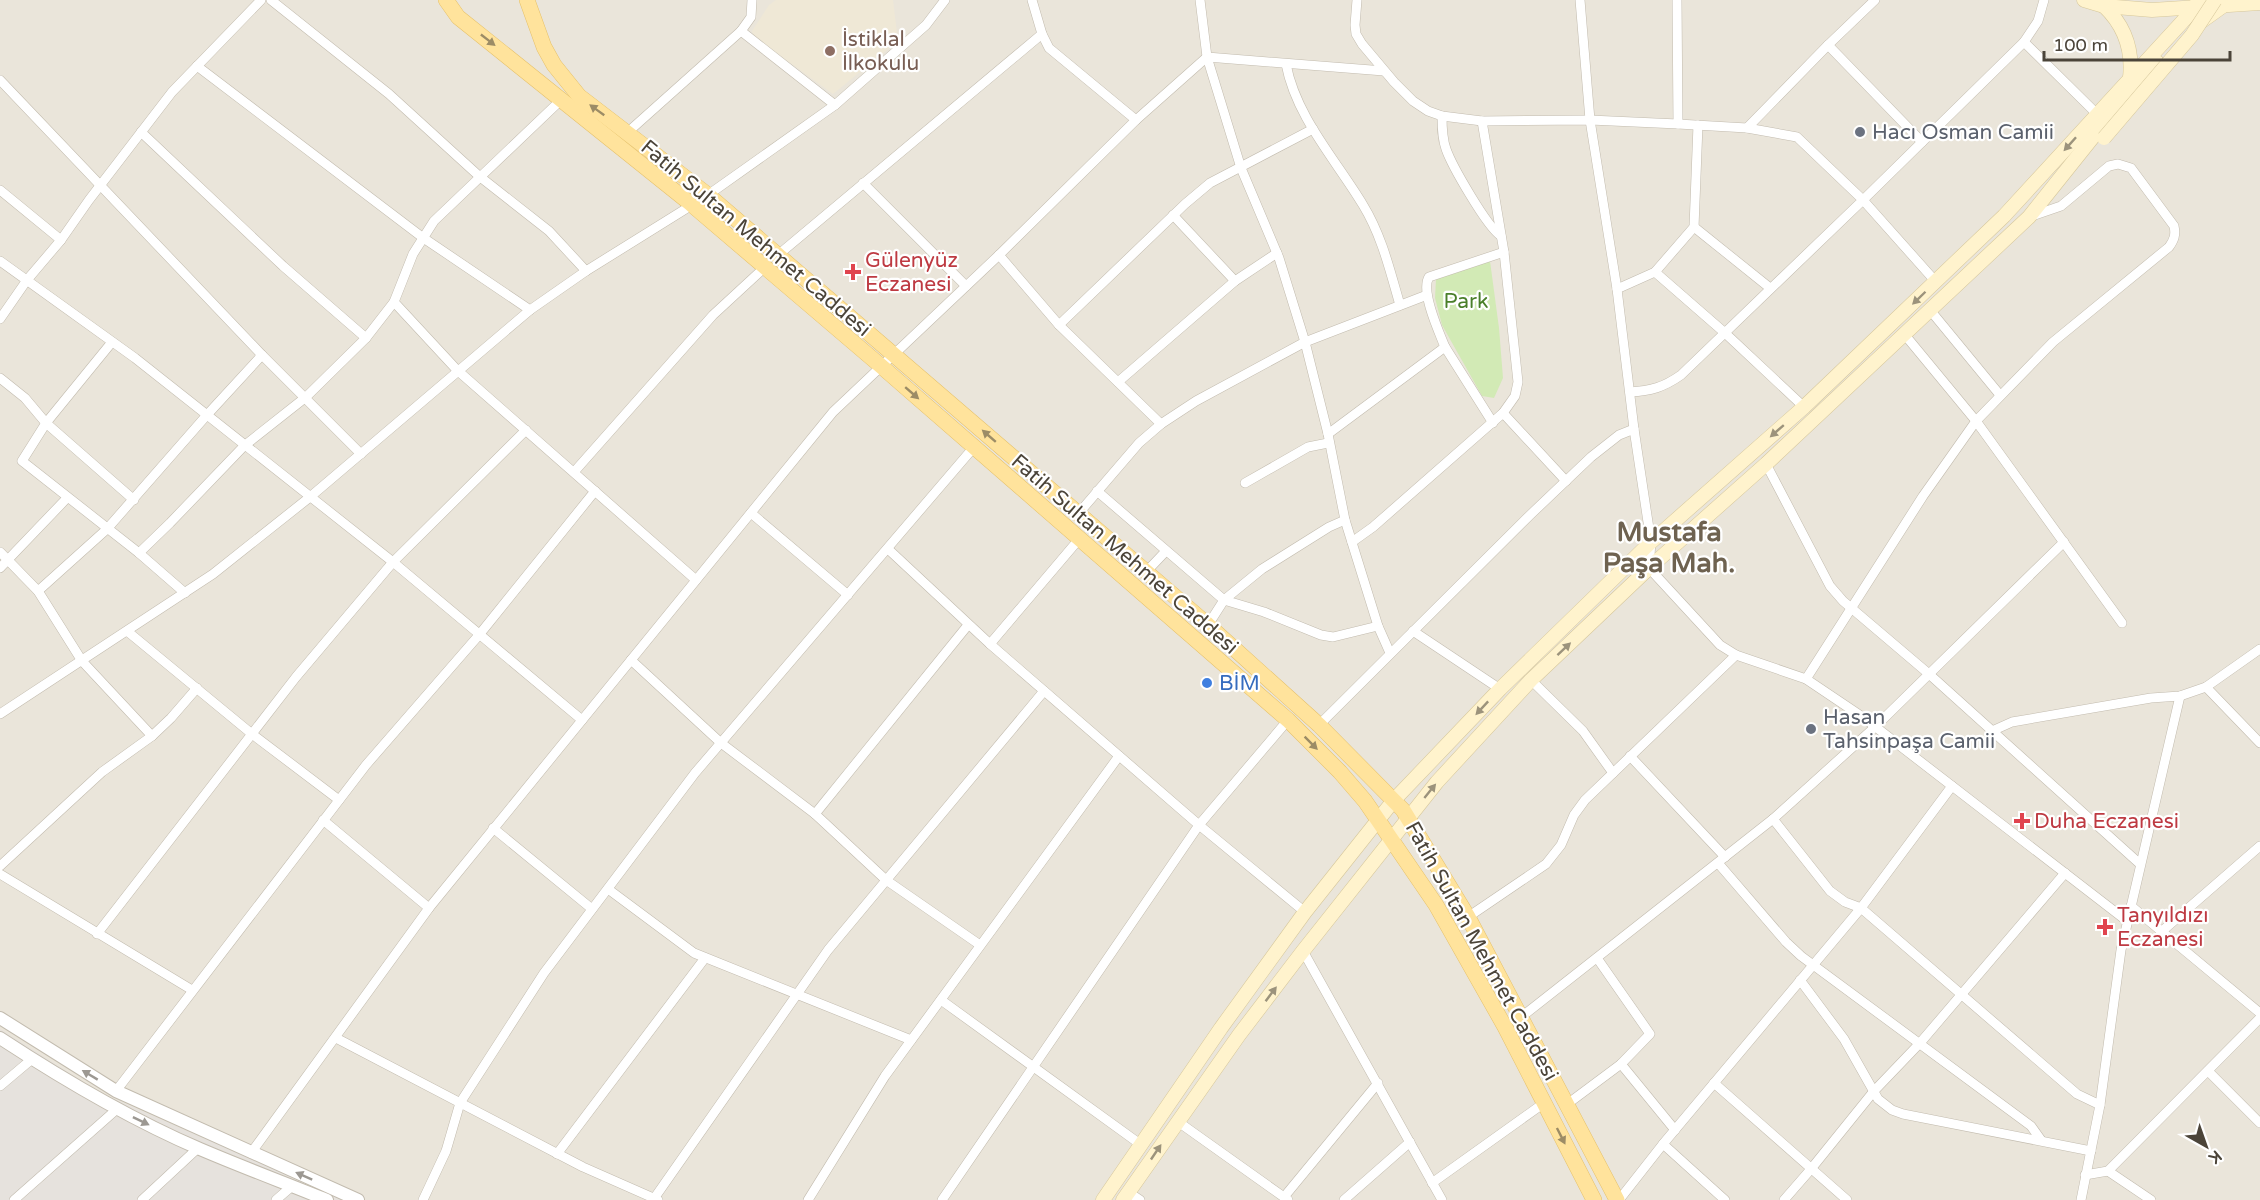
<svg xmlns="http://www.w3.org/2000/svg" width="2260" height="1200" font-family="'Varela Round',sans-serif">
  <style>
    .residential { fill: #eae5da }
    .industrial { fill: #e6e2dd }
    .education { fill: #efe8d6 }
    .green { fill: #d2eab5 }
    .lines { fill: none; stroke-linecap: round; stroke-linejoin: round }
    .minor-casing { stroke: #c2bbae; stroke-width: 10 }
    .tertiary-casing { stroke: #c2bbae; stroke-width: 14 }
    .secondary-casing { stroke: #d6c79b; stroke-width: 15 }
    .primary-casing { stroke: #e6c16a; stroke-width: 16 }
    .minor { stroke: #fff; stroke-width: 9 }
    .tertiary { stroke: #fff; stroke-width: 12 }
    .secondary { stroke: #fff3cd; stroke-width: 14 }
    .primary { stroke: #ffe39c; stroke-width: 15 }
    .secondary-bridge-casing { stroke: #d6c79b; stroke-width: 15; stroke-linecap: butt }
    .secondary-bridge { stroke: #fff3cd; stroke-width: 14 }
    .oneway { fill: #9c8c66 }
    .oneway2 { fill: #9c937c }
    .oneway3 { fill: #9c9892 }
    .education-dot { fill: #8d6e63; stroke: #fff; stroke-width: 2 }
    .worship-dot { fill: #6b7280; stroke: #fff; stroke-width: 2 }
    .health-dot { fill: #e0444e; stroke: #fff; stroke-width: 2 }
    .shop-dot { fill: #3f7fe0; stroke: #fff; stroke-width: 2 }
    .labels { text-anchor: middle; stroke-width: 4.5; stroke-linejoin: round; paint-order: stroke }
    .education-label { font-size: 21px; fill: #785e54; stroke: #fff; text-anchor: start }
    .worship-label { font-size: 21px; fill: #5b616d; stroke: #fff; text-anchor: start }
    .street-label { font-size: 21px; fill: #4b4439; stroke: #fff }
    .health-label { font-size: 21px; fill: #be3a42; stroke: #fff; text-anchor: start }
    .park-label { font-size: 21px; fill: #4a7f2a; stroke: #fff }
    .shop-label { font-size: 21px; fill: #366cbe; stroke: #fff; text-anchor: start }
    .district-label { font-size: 27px; font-weight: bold; fill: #6e6250; stroke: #fff }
  </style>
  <rect width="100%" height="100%" fill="#f6f3ec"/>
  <rect class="residential" x="0" y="0" width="2260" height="1200"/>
  <path class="industrial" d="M0,1029L101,1093L346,1200H0Z"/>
  <path class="education" d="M776,0H893L898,41L833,94L753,36L752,31L769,5Z"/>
  <path class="green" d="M1490,261L1499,328L1503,378L1494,398L1482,396L1442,325L1435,298L1436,279Z"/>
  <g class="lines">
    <defs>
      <g id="minor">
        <path d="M271,0L389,94L479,176L549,231L586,271"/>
        <path d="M1032,0L1042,34L1049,48L1136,120"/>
        <path d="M1200,0L1207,57L1241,168L1279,258L1305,342L1328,434"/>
        <path d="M1357,0L1355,25L1356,34L1362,44L1394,82L1413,101L1428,111L1442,116L1482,121L1590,120L1678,124L1747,128L1797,137L1863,200L1681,375C1664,387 1651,391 1630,392"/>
        <path d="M1580,0L1590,120L1617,289L1634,429L1651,542L1649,568L1720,645L1736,655L1806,679L1864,718L2127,921"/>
        <path d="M1677,0L1678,124"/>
        <path d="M741,31L835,105"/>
        <path d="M2024,42L2097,114"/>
        <path d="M1828,45L1922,142"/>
        <path d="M1286,64C1296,117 1336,160 1363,205C1382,236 1390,271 1400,305"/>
        <path d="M197,66L422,237L530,310"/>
        <path d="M0,80L262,355L361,454"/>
        <path d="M1442,116C1442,127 1442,138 1446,149C1452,166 1487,227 1501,236"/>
        <path d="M1482,121L1504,252L1518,382L1515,396L1503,413"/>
        <path d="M1747,128L1828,45L1875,0"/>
        <path d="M141,132L283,266L366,338"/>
        <path d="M628,132L741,31L751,17L752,0"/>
        <path d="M863,183L966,286"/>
        <path d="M0,190L61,240"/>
        <path d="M1173,215L1235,281"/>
        <path d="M1694,227L1770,288"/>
        <path d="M778,255L1042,34"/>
        <path d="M999,255L1059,325L1161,424"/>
        <path d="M0,261L135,358L393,562L582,720"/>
        <path d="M1655,272L1725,333L1804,407"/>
        <path d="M1936,282L1863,200L2024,42L2038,21L2044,0"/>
        <path d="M1617,289L1655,272L1694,227L1698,125"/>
        <path d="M394,302L457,370L696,580"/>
        <path d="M1930,310L2000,395"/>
        <path d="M0,319L27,280L61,240L89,200L172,92L261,0"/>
        <path d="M1059,325L1185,204L1210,183L1313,129"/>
        <path d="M1905,335L1976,421L2122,623"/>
        <path d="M112,342L46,423L22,461L139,553L185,593"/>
        <path d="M1445,347C1439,332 1420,291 1429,277L1504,252"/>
        <path d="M0,378L25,398L46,423L134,500"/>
        <path d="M1118,382L1235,281L1277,253"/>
        <path d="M1766,464L1830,586L1843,601L1929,674L2140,864"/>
        <path d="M574,472L713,315L764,268"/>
        <path d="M1245,483L1308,447L1328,443"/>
        <path d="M1097,491L1224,600L1264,612L1321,635L1333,637L1378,626"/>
        <path d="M751,513L848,595"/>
        <path d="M1078,514L1139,443L1161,424L1196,401L1305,342L1427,295"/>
        <path d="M1080,538L990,644L1199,825L1305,912"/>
        <path d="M1352,542L1373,527L1503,413L1566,481"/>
        <path d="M888,549L990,644"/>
        <path d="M0,552L38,591L82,661L152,736"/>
        <path d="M139,553L170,523L244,446L306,397L366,338L394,302L413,254L434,221L562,99"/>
        <path d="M0,568L67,498"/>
        <path d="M1146,572L1166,551"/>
        <path d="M38,591L107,529L206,416L262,355"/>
        <path d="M1208,625L1224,600L1262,569L1329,527L1345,520"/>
        <path d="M127,631L252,734L339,800"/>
        <path d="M1413,631L1500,689"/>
        <path d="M1390,653L1378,626L1345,520L1328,434L1445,347L1493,423"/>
        <path d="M631,660L721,743L815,814L886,880L980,945"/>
        <path d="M1806,679L1923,496L1976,421L2053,342L2169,247C2174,240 2176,235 2174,226L2131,168L2118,164L2109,166L2061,206L2029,217"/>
        <path d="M1531,680L1583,731L1613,773"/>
        <path d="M2206,687L2260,743"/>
        <path d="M0,714L213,574L310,497L530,310L586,271L708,195L835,105L926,25L945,0"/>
        <path d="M1319,725L1529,516L1591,457L1619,435L1634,429"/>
        <path d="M1992,731L2012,722L2151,698L2180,696L2206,687L2260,649"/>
        <path d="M1630,756L1725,857"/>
        <path d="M815,814L968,625"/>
        <path d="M1773,819L1830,891L1845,902L1861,908L2077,1094L2100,1105"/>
        <path d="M323,820L429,908"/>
        <path d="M493,828L592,909"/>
        <path d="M1718,863L1786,942L1801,956L2031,1126L2041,1140"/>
        <path d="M0,866L102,772L152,736L171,718L197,688"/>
        <path d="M0,874L192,990"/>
        <path d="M608,889L694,953L911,1040"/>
        <path d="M2131,906L2260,1013"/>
        <path d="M1468,917L1546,864L1561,845L1574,815L1585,800L1736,655"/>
        <path d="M2161,932L2260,846"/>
        <path d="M97,934L296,677L393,562L526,430"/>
        <path d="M1303,951L1442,1200"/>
        <path d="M1800,980L1844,1039L1878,1099L1892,1110L1903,1114L2091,1151"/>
        <path d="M941,1000L1140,1144"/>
        <path d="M1520,1018L1773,819L1875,727L2064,542"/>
        <path d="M336,1038L583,1167L658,1200"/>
        <path d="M1621,1064L1675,1130"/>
        <path d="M2208,1071L2260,1123"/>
        <path d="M1714,1083L1847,1200"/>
        <path d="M0,1086L32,1059"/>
        <path d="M116,1091L366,765L479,635L595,491"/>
        <path d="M1566,1105L1621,1064L1650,1034L1597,958"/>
        <path d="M1177,1121L1288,1200"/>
        <path d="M1663,1144L1725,1200"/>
        <path d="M251,1153L429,908L833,412L999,255L1136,120L1207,57L1384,71"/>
        <path d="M557,1154L705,958"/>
        <path d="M2108,1171L2151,1200"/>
        <path d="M2085,1175L2108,1171L2260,1018"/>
        <path d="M1432,1183L1544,1103"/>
        <path d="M1128,1192L1140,1200"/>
        <path d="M1284,1197L1378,1083"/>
        <path d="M14,1200L117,1109"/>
        <path d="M142,1200L198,1148"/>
        <path d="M276,1200L292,1186"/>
        <path d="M423,1200L446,1151L460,1103L544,973L695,773L974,447"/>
        <path d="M653,1200L828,950L1044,691"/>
        <path d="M808,1200L885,1076L1119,756"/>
        <path d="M942,1200L1199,825L1288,720"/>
        <path d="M1344,1200L1410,1142"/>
        <path d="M1619,1200L1663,1144L1861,908L1952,786"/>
        <path d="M1784,1200L1811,1169L1874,1091L1920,1043L2065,873"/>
        <path d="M2081,1200L2100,1105L2121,950L2180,696"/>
      </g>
      <g id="tertiary">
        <path d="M0,1018L116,1091L358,1200"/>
        <path d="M0,1038C64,1080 130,1119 200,1149C242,1167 285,1183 327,1200"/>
      </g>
      <g id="secondary">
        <path d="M2084,0L2104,6L2152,10L2260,3"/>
        <path d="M2104,6C2125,26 2133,50 2130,78"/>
        <path d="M2202,21L2223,6"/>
        <path d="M1103,1200L1221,1028L1305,912L1394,800L1500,689L1651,542L1804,407L2004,216L2195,8L2198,0"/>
        <path d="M1123,1200L1239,1035L1303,951L1437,782L1531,680L1649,568L1766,464L2029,217L2105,122L2157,62"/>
      </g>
      <g id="primary">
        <path d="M446,0L458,17L691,204L881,366L1288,720L1340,772L1365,801L1436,905L1505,1027L1594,1200"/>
        <path d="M527,0L544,47L554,65L579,96L708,195L1208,625L1319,725L1403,810L1468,917L1617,1200"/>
      </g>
    </defs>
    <use href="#minor" class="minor-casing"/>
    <use href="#tertiary" class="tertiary-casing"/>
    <use href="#secondary" class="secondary-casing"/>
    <use href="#primary" class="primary-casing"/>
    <use href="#minor" class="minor"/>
    <use href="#tertiary" class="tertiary"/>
    <use href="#secondary" class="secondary"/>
    <use href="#primary" class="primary"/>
    <defs>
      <path id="secondary-bridge" d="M2104,138L2192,35L2215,0"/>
    </defs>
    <use href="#secondary-bridge" class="secondary-bridge-casing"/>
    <use href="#secondary-bridge" class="secondary-bridge"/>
  </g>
  <defs><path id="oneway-solid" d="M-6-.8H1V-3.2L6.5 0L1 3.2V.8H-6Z" transform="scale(1.5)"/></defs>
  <g class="oneway">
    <use href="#oneway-solid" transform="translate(488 40) rotate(38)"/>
    <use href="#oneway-solid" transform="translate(597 110) rotate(-144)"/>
    <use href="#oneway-solid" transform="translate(912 393) rotate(41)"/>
    <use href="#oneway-solid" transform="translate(989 436) rotate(-139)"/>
    <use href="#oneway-solid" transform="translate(1311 743) rotate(45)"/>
    <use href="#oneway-solid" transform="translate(1561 1136) rotate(63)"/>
  </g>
  <g class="oneway2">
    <use href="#oneway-solid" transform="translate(2070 144) rotate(132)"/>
    <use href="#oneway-solid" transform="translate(1919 298) rotate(136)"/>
    <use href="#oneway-solid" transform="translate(1777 431) rotate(139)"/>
    <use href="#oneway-solid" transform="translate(1564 649) rotate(-43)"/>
    <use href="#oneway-solid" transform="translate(1482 708) rotate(133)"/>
    <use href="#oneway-solid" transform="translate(1430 791) rotate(-51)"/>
    <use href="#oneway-solid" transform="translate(1271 994) rotate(-53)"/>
    <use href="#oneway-solid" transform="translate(1156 1152) rotate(-56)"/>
  </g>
  <g class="oneway3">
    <use href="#oneway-solid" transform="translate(90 1075) rotate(-149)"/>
    <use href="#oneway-solid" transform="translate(141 1121) rotate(26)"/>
    <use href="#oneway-solid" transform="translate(304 1176) rotate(-156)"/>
  </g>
  <circle class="education-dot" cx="830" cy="51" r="6"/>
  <g class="worship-dot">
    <circle cx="1860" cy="132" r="6"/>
    <circle cx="1811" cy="729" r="6"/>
  </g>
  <g class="health-dot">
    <path d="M850 263h6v6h6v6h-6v6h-6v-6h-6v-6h6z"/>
    <path d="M2019 812h6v6h6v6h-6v6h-6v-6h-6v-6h6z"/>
    <path d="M2102 918h6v6h6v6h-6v6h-6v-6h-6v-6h6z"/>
  </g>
  <circle class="shop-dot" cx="1207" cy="683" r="6"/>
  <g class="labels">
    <g class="education-label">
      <text x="842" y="46">İstiklal<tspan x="842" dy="24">İlkokulu</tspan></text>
    </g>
    <g class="worship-label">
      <text x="1872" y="139">Hacı Osman Camii</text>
      <text x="1823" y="724">Hasan<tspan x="1823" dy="24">Tahsinpaşa Camii</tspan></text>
    </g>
    <g class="street-label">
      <text transform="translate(756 238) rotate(40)" y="7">Fatih Sultan Mehmet Caddesi</text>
      <text transform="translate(1125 554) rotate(41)" y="7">Fatih Sultan Mehmet Caddesi</text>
      <text transform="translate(1482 951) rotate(61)" y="7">Fatih Sultan Mehmet Caddesi</text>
    </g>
    <g class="health-label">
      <text x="865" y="267">Gülenyüz<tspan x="865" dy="24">Eczanesi</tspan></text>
      <text x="2034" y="828">Duha Eczanesi</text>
      <text x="2117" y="922">Tanyıldızı<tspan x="2117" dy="24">Eczanesi</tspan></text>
    </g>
    <g class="park-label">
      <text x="1466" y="308">Park</text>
    </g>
    <g class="shop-label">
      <text x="1219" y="690">BİM</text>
    </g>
    <g class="district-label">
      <text x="1669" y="541">Mustafa<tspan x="1669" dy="31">Paşa Mah.</tspan></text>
    </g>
  </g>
  <g transform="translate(2206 1146) rotate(140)" stroke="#ffffff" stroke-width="4.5" paint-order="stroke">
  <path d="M0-4.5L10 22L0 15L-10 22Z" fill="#4b4439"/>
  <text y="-9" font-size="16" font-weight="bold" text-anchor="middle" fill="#4b4439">K</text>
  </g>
  <path d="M2044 51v9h186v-9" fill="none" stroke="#4b4439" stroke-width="3"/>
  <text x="2053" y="51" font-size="18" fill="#4b4439" stroke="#ffffff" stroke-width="4.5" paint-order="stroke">100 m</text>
</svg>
